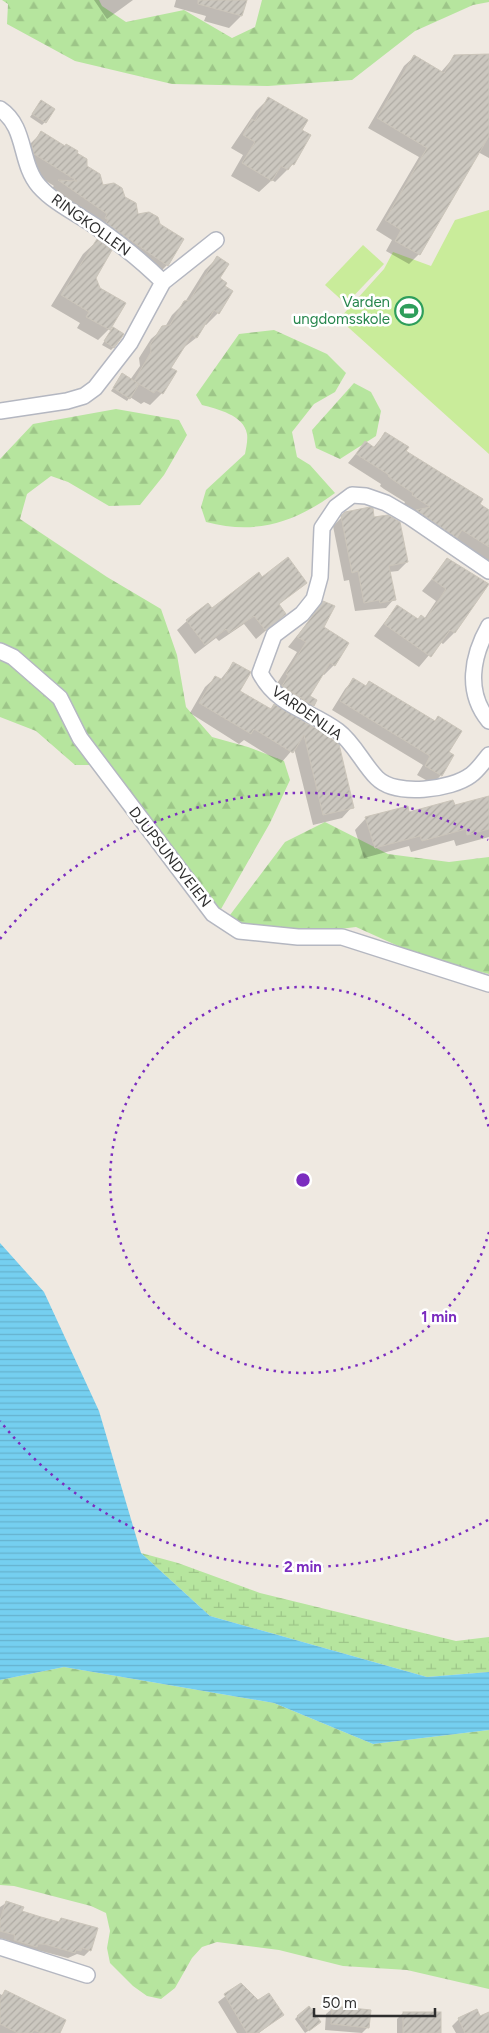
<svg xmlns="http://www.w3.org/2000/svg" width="489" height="2033" font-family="Figtree,sans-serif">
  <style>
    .forest { fill: url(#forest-firs) }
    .wetland { fill: url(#wetland-marsh) }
    .pitch { fill: #c9ec9a }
    .water { fill: url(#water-rules) }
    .shadow { fill: #0003 }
    .building { fill: url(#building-hatch); stroke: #cbc5ba }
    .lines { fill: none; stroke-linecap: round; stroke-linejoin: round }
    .street-casing { stroke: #b4b7c1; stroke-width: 18 }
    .street { stroke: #fff; stroke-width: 15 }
    .ring { fill: none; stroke: #7b2cbf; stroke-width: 2.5; stroke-dasharray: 2.5 5 }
    .labels { text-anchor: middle; stroke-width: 5; stroke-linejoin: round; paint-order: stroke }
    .street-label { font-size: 15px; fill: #2e2e2e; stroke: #fff }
    .leisure-label { font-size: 15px; fill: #27864d; stroke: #fff; text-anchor: end }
    .centre { fill: #7b2cbf; stroke: #fff; stroke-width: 2.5 }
    .ring-label { font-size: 15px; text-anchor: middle; font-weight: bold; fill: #7b2cbf; stroke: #fff; stroke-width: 5; stroke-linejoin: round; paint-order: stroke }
  </style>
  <defs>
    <pattern id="forest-firs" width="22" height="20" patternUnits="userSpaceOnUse" patternTransform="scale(1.25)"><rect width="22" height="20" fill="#b6e59e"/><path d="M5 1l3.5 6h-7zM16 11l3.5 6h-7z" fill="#9dc588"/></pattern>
    <pattern id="wetland-marsh" width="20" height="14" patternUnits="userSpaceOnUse" patternTransform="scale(1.25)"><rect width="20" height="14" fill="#b6e59e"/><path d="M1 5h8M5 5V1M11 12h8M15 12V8" fill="none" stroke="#9dc588"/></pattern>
    <pattern id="water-rules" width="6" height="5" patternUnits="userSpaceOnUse" patternTransform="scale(1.25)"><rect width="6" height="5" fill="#75cff0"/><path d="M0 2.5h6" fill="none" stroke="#66b2ce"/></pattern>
    <pattern id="building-hatch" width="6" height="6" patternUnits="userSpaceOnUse" patternTransform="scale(1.25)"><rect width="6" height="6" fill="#cbc7bf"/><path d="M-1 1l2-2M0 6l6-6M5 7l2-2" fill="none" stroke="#afaba4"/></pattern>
  </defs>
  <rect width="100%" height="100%" fill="#efe9e1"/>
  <g class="forest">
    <path d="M2,0H99L102,6L126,22L184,10L232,38L255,27L262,0H489V2L473,5L415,31L352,80L268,86L172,84L75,61L7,24L8,4Z"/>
    <path d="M274,330L327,354L346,373L335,392L314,404L292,432L297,457L310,465L335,493C294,523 256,535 206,522L201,507L206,490L245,454C246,448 248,440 247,434C244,415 217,409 202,405L196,395L239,334Z"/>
    <path d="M354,383L371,392L381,411L376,436L340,459L316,448L312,430Z"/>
    <path d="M116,409L179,420L187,435L164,475L140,505L109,506L68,482L51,476L27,494L20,519L107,577L161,609L177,655L186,707L212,737L248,747L284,761L290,780L270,823L221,909L212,907L67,714L62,722L93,765H75L36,731L0,717V459L33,424Z"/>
    <path d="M325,822L388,854L449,862L489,857V974L427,959L356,927L291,935L261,936L230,915L285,842Z"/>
    <path d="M64,1667L274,1703L373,1744L489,1730V1989L407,1970L343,1966L279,1950L217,1942L202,1947L192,1958L175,1988L161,1999L147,1996L133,1986L110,1963L107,1948L110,1931L106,1913L91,1906L14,1886L0,1885V1680Z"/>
  </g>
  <path class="wetland" d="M141,1553L178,1563L260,1593L456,1641L489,1637V1672L427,1677L210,1616Z"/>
  <g class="pitch">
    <path d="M489,210V454L339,319L384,269L393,252L431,266L455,220Z"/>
    <path d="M363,245L384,264L346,304L325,285Z"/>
  </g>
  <path class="water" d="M0,1243L44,1292L99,1411L141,1553L210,1616L427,1677L489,1672V1730L373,1744L274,1703L64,1667L0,1680Z"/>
  <g class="shadow">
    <path d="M94,0H133L107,19Z"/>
    <path d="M176,0H245L241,16L229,28L204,21L206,16L174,7Z"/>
    <path d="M455,56H489V158L478,152L419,254L409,264L386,251L392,240L376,230L419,157L368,128L404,66L414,57L441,72Z"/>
    <path d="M268,99L300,130L293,164L275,182L272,180L259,192L231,176L243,155L231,148L256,111Z"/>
    <path d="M39,104L45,122L42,125L30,117Z"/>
    <path d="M41,133L75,153L102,186L124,197L167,265L155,277L47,192L54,186L23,166L21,158L30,144Z"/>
    <path d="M97,241L95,278L99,289L124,304L109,329L98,340L77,328L80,323L51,306L83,254Z"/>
    <path d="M217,258L218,313L206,325L204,324L196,338L182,349L170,368L175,372L162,393L150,405L144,402L141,404L130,397L127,401L111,391L122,375L130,380L140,366L139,358L151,339L165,327L172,315L185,302L205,270Z"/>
    <path d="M110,332L114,347L111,350L102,345Z"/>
    <path d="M385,433L405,452L489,511V561L404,504L405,502L384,489L380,486L381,484L348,463L365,443L373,448Z"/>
    <path d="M346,513L373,519L407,562L398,571L389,572L394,599L386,608L355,611L349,580L344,581L333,526Z"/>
    <path d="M448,559L487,584L454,633L443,644L440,642L419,667L374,636L397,606L418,620L424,619L436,601L422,591Z"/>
    <path d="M262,579L305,583L278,605L285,614L256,639L244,624L219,641L216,638L195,654L177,630L187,621L212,609Z"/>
    <path d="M324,602L323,628L334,665L324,675L322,674L308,696L313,705L302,715L276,685L297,652L288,647Z"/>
    <path d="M233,664L238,691L270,710L274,706L336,743L352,807L342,818L313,825L294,748L281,763L244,740L239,744L190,713L205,687L216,677L220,680Z"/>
    <path d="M353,680L365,687L369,683L434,722L438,718L448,753L441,775L433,784L417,775L423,765L332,710L345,689Z"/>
    <path d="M489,797V837L456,846L454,840L411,852L409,846L364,858L355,830L366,818L454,807Z"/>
    <path d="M6,1903L21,1912L57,1923L61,1919L90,1950L84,1956L77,1954L68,1958L37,1950L30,1952L9,1946L10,1941L0,1938V1907Z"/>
    <path d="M241,1984L258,2002L282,2015L259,2033H237L218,2002Z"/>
    <path d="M6,1991L59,2033H0V1994L2,1995Z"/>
    <path d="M333,2008L368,2027L362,2033L325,2030L326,2014Z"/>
    <path d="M476,2011L480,2018L489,2014V2033H456L452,2026L459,2019Z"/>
    <path d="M403,2013L439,2033H397V2019Z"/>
    <path d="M298,2016L317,2025L305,2033L295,2019Z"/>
  </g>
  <g class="building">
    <path d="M198,0H247L242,16L198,4Z"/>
    <path d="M489,54V136L420,255L395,241L401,230L385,220L427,148L377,118L414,55L444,73L454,55Z"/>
    <path d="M268,97L308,120L302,130L311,135L294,165L292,164L288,170L281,166L272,181L242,163L255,142L243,135L252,119L255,121Z"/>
    <path d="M41,100L55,109L46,123L32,114Z"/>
    <path d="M41,131L65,146L66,144L78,151L77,153L87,159V166L100,174L103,185L114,183L122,188L125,197L136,203L138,214L149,212L158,217L160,224L184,239L168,266L106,223L108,220L105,218L107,214L58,180L77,181L34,154L32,146Z"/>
    <path d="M97,239L112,250L96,278L100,288L126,303L110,330L86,317L89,312L61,295Z"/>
    <path d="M217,256L229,264L220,278L227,283L225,286L233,291L219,314L214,310L197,338L192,335L171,368L177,371L163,394L156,390L154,393L134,381L151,352L150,345L162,326L170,325L184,301L190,300Z"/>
    <path d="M113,327L124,334L114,348L104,341Z"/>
    <path d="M122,373L139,384L130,399L113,388Z"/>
    <path d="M385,432L409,447L406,451L483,499L480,504L489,510V547L462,530L457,538L416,510L430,507L412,495L413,493L393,480L388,476L389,475L356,454L365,441L375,448Z"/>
    <path d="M370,507L373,508L374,517L388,515L400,522L408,562L389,566L396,600L380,603L379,600L364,603L358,571L352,573L341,516L345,512Z"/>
    <path d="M288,557L307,583L279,604L286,614L266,631L254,616L229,633L226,629L205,645L186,620L208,603L212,608L259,572L262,577Z"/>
    <path d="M447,558L489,584L455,633L450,630L431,657L384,624L397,605L418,619L421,615L426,619L446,589L432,579Z"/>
    <path d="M323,601L335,606L324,627L349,643L335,666L330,663L310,696L317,700L314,706L282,686L288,676L286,674L306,642L297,637Z"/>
    <path d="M233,662L251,672L240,691L271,709L274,704L322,732L339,744L354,808L323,815L304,735L293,753L254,729L251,734L199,703L215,676L223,680Z"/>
    <path d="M353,678L366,686L369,681L435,721L438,716L462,731L449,752L454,755L442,776L425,766L430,756L340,701Z"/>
    <path d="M489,796V829L467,835L466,829L422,841L420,836L375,848L365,817L408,806L409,812L453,800L455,805Z"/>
    <path d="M6,1901L24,1907L22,1911L41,1917L59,1922L61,1918L98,1928L91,1951L82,1948L81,1951L76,1950L75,1953L44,1944H38L37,1947L14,1940L15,1935L0,1931V1920Z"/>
    <path d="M241,1983L258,2000L269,1993L284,2015L258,2033H247L224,1994Z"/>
    <path d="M5,1990L66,2020L60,2033H41L34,2030L32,2033H18L0,2024V2000Z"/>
    <path d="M309,2006L321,2022L309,2031L297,2016Z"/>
    <path d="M332,2006L371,2010L369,2028L331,2024Z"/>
    <path d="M477,2009L480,2016L489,2012V2033H465L458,2018Z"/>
    <rect x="403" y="2012" width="38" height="21"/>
  </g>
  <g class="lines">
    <defs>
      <g id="street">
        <path d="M0,109C27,127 19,163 39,186C54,203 76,213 95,226C119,243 142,261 163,282"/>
        <path d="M0,411L67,401L84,396L95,388L130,343L163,282L216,240"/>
        <path d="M489,571L410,517L386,503L366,496L352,495L336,507L322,528L320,577L314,599L302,614L274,635L260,673C278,707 310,710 338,731C354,743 363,764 377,778C396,797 451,790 471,775C478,770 484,761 489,755"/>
        <path d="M489,626C472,656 465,692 489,721"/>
        <path d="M0,651L13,657L60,698L80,738L213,914L239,931L298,937H342L489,984"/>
        <path d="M0,1947L87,1975"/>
      </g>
    </defs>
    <use href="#street" class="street-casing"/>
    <use href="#street" class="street"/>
  </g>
  <g class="ring">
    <path d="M489 1232A193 193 0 1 1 489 1128"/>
    <path d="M488 1520A387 387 0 0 1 0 1421M0 939A387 387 0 0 1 488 840"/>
  </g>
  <defs>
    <symbol id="stadium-ring" viewBox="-11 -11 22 22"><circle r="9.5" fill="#fff" stroke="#2e9e5b" stroke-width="1.5"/><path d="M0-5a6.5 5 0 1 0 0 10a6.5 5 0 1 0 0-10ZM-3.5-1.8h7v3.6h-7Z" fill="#2e9e5b"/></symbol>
  </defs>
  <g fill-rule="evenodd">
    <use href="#stadium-ring" x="393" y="295" width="32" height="32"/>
  </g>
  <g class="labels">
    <g class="street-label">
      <text transform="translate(91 225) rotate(36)" y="5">RINGKOLLEN</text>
      <text transform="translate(307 713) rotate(35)" y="5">VARDENLIA</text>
      <text transform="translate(170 857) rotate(52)" y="5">DJUPSUNDVEIEN</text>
    </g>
    <g class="leisure-label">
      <text x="390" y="307">Varden<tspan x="390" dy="17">ungdomsskole</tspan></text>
    </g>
  </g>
  <circle cx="303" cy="1180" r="8" class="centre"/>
  <g class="ring-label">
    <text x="439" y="1322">1 min</text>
    <text x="303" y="1572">2 min</text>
  </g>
  <path d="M314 2008v8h121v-8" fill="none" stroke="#2e2e2e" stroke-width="2.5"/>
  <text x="322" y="2008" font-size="15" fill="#2e2e2e" stroke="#ffffff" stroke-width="4" paint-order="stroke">50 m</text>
</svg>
